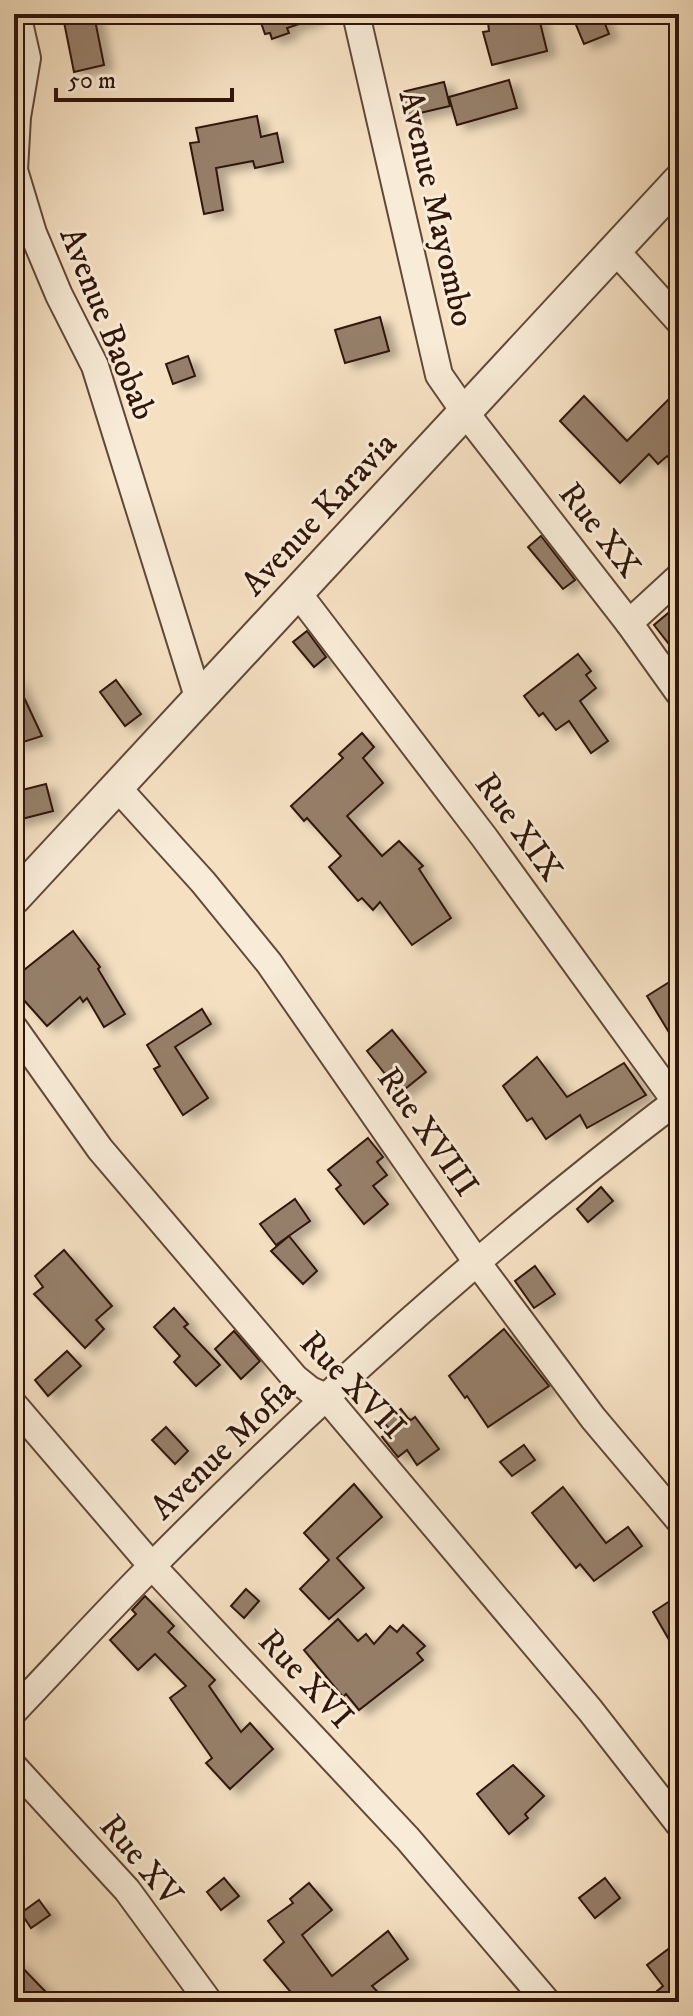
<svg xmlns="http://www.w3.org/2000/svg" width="693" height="2016" font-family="'IM FELL DW Pica',serif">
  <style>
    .building { fill: #967f6a; stroke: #30150a; stroke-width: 2; filter: url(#shadow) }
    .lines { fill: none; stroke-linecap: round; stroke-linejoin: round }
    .minor-casing { stroke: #614838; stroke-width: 30 }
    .tertiary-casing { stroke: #614838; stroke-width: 36 }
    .minor { stroke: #f8ebd7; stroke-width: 26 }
    .tertiary { stroke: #f8ebd7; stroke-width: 32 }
    .labels { text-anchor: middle; stroke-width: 6; stroke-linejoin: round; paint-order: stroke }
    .street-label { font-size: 34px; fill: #30150a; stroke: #f8ebd7 }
  </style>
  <defs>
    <filter id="shadow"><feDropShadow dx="9" dy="5" stdDeviation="4" flood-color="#0004"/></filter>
  </defs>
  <rect width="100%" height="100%" fill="#f5e0c2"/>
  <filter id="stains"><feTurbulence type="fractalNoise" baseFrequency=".0025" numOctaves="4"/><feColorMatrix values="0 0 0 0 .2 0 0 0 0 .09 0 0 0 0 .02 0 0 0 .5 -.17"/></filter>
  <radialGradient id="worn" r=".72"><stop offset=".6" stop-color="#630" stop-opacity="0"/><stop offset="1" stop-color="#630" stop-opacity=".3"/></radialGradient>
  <g class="building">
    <path d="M258,14H316L317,18L287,28L289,33L272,39L270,33L265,34Z"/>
    <path d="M487,14H538L547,51L492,65L483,32L489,31Z"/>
    <path d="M589,14H601L609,34L584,44L574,20Z"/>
    <path d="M94,15L104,65L74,72L64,22Z"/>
    <path d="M509,80L517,108L457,125L449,97Z"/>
    <path d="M444,82L450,106L407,116L402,92Z"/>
    <path d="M257,116L261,137L277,133L283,162L255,168L253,161L216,168L223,210L204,214L190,143L199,142L196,128Z"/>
    <path d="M380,317L389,351L345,363L335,330Z"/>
    <path d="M188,356L195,376L173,384L166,364Z"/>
    <path d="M679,389V468L667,456L658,464L649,454L620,483L560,421L584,396L627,441Z"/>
    <path d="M541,536L575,580L563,589L528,547Z"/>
    <path d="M679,604V657L654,625Z"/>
    <path d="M307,631L326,657L314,667L293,642Z"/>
    <path d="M578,654L591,671L586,675L596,688L580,701L608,741L591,753L569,721L556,730L543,713L539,716L524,696Z"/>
    <path d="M14,676L42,736L14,745Z"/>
    <path d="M116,680L141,714L125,726L100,692Z"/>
    <path d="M362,733L374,747L363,758L383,783L347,816L382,856L399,841L423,866L419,869L451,918L412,945L380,902L373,910L362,898L358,901L329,867L341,856L307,818L304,821L291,806L343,758L339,754Z"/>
    <path d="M46,784L53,811L14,821V792Z"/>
    <path d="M73,931L100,967L98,969L125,1014L104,1027L87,998L83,1002L80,997L47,1026L14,989V978Z"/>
    <path d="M679,976V1049L647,996Z"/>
    <path d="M202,1009L211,1024L175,1047L208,1098L183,1115L154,1069L160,1066L147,1045Z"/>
    <path d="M392,1030L426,1072L400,1093L367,1051Z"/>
    <path d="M537,1057L567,1097L624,1063L646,1095L587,1128L580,1115L546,1139L532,1118L527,1121L503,1086Z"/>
    <path d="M368,1138L383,1157L377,1162L387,1175L373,1186L388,1204L364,1224L336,1189L341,1185L328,1170Z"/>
    <path d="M601,1187L613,1201L588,1222L577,1209Z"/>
    <path d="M295,1199L310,1221L276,1245L260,1224Z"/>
    <path d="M289,1236L317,1271L303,1284L271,1251Z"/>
    <path d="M64,1250L112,1306L96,1320L104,1329L85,1348L34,1294L43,1287L35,1276Z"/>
    <path d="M535,1266L555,1294L534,1308L515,1281Z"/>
    <path d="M174,1308L188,1324L184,1327L220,1365L196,1386L174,1362L180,1356L154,1327Z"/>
    <path d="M504,1329L549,1386L488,1427L467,1396L465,1398L449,1376Z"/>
    <path d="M234,1331L260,1361L241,1379L215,1349Z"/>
    <path d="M67,1351L81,1366L48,1396L35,1380Z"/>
    <path d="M401,1409L408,1418L411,1420L415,1417L439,1449L417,1465L407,1450L398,1457L382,1437L391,1431L384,1422Z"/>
    <path d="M166,1427L188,1451L175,1464L152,1440Z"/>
    <path d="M524,1445L535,1460L512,1476L500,1462Z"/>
    <path d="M354,1484L382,1517L337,1558L364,1588L329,1619L300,1589L329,1560L304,1533Z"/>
    <path d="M563,1487L606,1543L628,1527L642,1546L594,1581L580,1564L576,1568L532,1513Z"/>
    <path d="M246,1589L259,1601L244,1618L231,1606Z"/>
    <path d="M679,1595V1657L653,1612Z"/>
    <path d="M145,1596L174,1626L168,1632L215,1680L209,1686L241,1732L250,1723L273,1749L230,1789L206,1763L212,1758L170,1698L186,1686L155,1654L138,1670L110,1640L136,1614L132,1610Z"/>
    <path d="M338,1619L358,1641L366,1634L374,1644L390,1626L397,1632L403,1625L425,1646L417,1653L423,1660L359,1710L346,1694L343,1697L304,1650Z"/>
    <path d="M513,1765L544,1796L525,1814L528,1818L509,1834L477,1794Z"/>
    <path d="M224,1878L239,1896L221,1910L207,1892Z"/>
    <path d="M605,1878L620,1898L595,1918L579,1898Z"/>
    <path d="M309,1883L332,1910L302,1935L332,1976L388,1931L408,1959L372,1986L387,2002H299L264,1960L284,1942L268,1921L293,1903L290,1899Z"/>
    <path d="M39,1900L50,1915L31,1928L21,1913Z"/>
    <path d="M679,1941V2002H644L663,1986L647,1965Z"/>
    <path d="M14,1959L41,1987L56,2002H14Z"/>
  </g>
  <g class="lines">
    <defs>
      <g id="minor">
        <path d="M17,14L27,58L17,117L14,170L33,233L59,295L95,366L199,700"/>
        <path d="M356,14L439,375L464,411L629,623L679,693"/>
        <path d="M615,250L679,321"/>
        <path d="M297,592L484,837L679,1106"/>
        <path d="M629,623L679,577"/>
        <path d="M116,786L203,882L269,963L476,1261L593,1418L679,1520"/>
        <path d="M14,1028L100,1149L295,1378L310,1390L326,1397L590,1710L679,1824"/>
        <path d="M14,1405L152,1566L408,1839L547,2002"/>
        <path d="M14,1711C60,1663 105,1613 152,1566C317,1399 492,1241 679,1099"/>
        <path d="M14,1767L127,1890L209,2002"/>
      </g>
      <path id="tertiary" d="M14,898L679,181"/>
    </defs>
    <use href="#minor" class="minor-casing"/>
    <use href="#tertiary" class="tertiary-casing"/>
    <use href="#minor" class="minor"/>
    <use href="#tertiary" class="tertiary"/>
  </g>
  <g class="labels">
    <g class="street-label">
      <text transform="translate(438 208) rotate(77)" y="12">Avenue Mayombo</text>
      <text transform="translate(109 323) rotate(68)" y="12">Avenue Baobab</text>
      <text transform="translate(318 513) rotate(-47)" y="12">Avenue Karavia</text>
      <text transform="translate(601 529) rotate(52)" y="12">Rue XX</text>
      <text transform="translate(520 826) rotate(54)" y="12">Rue XIX</text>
      <text transform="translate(429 1131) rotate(55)" y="12">Rue XVIII</text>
      <text transform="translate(354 1384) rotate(46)" y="12">Rue XVII</text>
      <text transform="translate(222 1448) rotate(-44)" y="12">Avenue Mofia</text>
      <text transform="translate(307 1678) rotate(47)" y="12">Rue XVI</text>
      <text transform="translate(142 1859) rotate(50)" y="12">Rue XV</text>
    </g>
  </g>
  <rect width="693" height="2016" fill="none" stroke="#f5e0c2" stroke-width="48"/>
  <rect x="16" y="16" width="661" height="1984" fill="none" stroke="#30150a" stroke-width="4"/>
  <rect x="24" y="24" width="645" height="1968" fill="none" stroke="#30150a" stroke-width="2"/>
  <path d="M56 88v12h176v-12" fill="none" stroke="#30150a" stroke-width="4"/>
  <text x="68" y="88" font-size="24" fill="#30150a" stroke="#f8ebd7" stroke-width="6" paint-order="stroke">50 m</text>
  <rect width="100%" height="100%" filter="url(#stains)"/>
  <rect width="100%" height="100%" fill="url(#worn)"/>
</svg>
